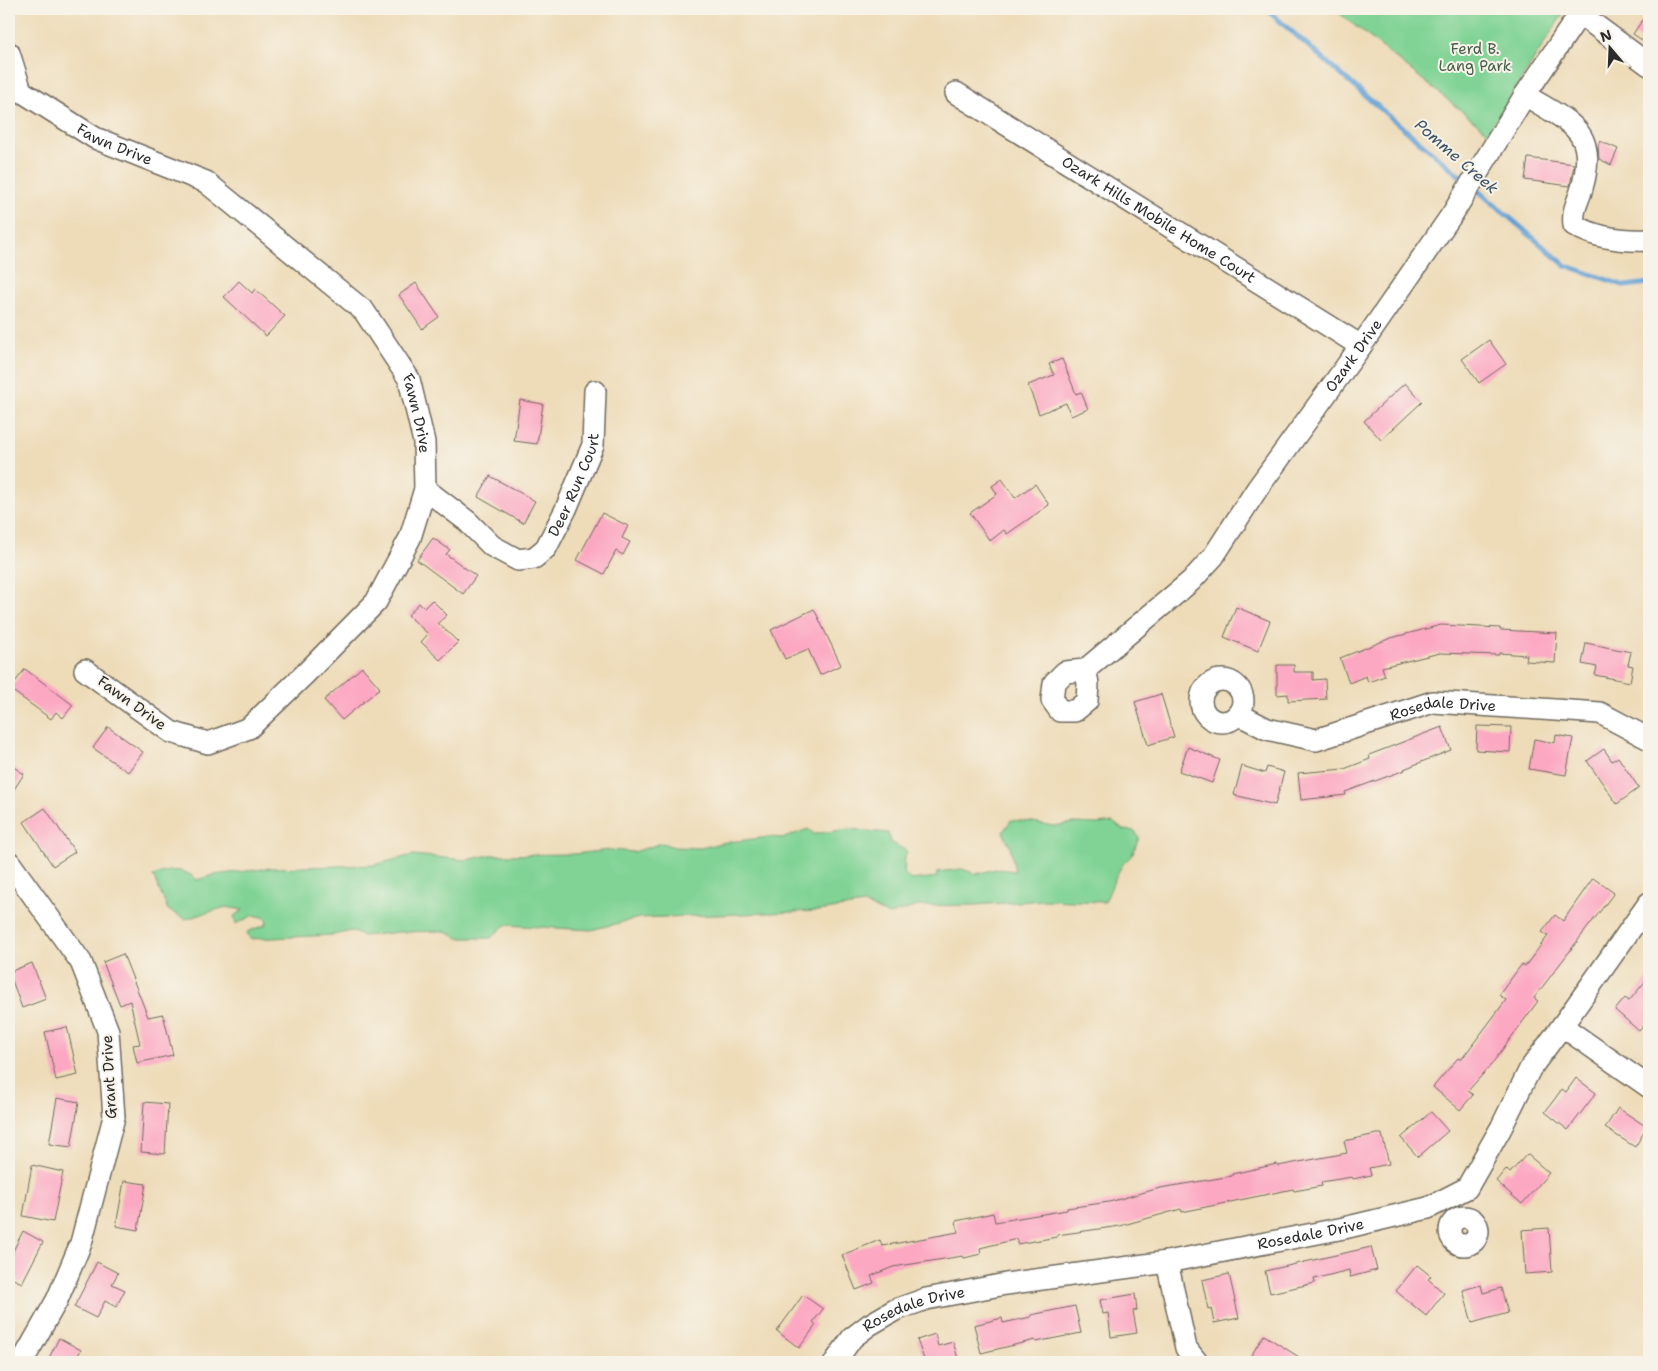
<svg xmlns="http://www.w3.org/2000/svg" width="1658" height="1371" font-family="'Shantell Sans',sans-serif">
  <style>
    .green { fill: #80d394; stroke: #567f60 }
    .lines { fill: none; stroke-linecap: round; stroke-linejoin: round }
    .stream { stroke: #62a0d4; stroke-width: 5 }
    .building { fill: #fca8c2 }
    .minor-casing { stroke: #6f695d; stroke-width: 24 }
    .minor { stroke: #fff; stroke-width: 21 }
    .labels { text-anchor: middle; stroke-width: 4; stroke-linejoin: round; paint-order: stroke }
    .park-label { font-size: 15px; fill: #445d4a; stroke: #f7f3e8 }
    .street-label { font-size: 15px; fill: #2b2b2b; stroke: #f7f3e8 }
    .water-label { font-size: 16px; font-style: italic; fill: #3e5466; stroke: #f7f3e8 }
  </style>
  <rect width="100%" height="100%" fill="#f7f3e8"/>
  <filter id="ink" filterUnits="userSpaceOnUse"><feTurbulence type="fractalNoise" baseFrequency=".02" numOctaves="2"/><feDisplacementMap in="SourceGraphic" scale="10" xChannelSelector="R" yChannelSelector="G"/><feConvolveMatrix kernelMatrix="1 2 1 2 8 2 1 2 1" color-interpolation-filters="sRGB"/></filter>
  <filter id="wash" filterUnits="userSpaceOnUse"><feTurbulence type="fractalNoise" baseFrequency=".0096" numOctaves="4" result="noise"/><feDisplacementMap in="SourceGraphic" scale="20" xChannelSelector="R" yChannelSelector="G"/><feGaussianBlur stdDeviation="1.12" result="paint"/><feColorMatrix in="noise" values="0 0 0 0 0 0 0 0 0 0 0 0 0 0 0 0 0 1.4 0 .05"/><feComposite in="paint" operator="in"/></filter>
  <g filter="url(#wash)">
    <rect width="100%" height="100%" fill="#eedcb9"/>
    <g class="green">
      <path d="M1334,9H1566L1488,132Z"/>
      <path d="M1011,820L1033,822L1053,826L1074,823L1098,824L1113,822L1123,830L1135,831L1139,838L1132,855L1123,864L1116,876L1105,902L1045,900L975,905L918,906L889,915L864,904L819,911L639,918L591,930L505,925L491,938H458L445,931L399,932L363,936L351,931L334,935L250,939L247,932L267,924L266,918L254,915L236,924L234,916L243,910L226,907L186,919L168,910L153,876C170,869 183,867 197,880L214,875L271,868L374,865L413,855L466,860L490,855L573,854L610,850L634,852L662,843L674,847L701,848L721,843L769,837L784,838L808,829L814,834L848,829L888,833L890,842L907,851L905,856L904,873L911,880L937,877V872L962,869L976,874L996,869L1015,871L1010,846L1003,832Z"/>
    </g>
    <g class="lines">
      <g class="stream">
        <path d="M1266,9L1369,99L1466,181"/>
        <path d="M1475,188L1565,265L1625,286L1649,283"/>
      </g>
    </g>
    <g id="blocks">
      <g class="building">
        <path d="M1649,10V45L1633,34Z"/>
        <path d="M1600,141L1618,149L1611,165L1599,159L1598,146Z"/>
        <path d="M1528,158L1574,164L1570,186L1525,180Z"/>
        <path d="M239,281L252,293L255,289L285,316L266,336L224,297Z"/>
        <path d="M416,283L439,317L422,329L399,295Z"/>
        <path d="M1489,340L1506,364L1479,383L1462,359Z"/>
        <path d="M1062,359L1076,394L1081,392L1088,409L1071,416L1066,403L1039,414L1028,385L1054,375L1049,364Z"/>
        <path d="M1405,383L1422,402L1381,440L1364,421Z"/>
        <path d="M520,400L543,404L537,444L514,441Z"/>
        <path d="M490,476L535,501L523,523L478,497Z"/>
        <path d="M1002,479L1015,498L1035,484L1049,505L1007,534L1004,530L990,541L970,513L997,494L992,486Z"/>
        <path d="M602,513L628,526L622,538L630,542L623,555L616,551L604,574L577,560Z"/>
        <path d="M433,538L450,550L446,554L476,576L463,594L417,560Z"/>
        <path d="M432,600L447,615L438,623L458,642L440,660L421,642L428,634L408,615L419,603L424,608Z"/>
        <path d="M1236,607L1270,621L1258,651L1224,637Z"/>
        <path d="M814,609L841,665L820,675L808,649L785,659L771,630Z"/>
        <path d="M1441,625L1500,628V630L1557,633L1555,663L1526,661L1527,655L1499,653V655L1440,653L1382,667L1385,676L1368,682L1366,676L1349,683L1340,658L1391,638Z"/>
        <path d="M1586,643L1631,652L1628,665L1633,666L1630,682L1595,675L1597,667L1582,664Z"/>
        <path d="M1277,665H1294V672H1313V680L1325,679L1326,699L1288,701V694L1277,695Z"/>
        <path d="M362,667L380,688L342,720L324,700Z"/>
        <path d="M25,669L73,705L63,718L56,712L51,719L10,689Z"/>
        <path d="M1161,694L1174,737L1148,745L1135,702Z"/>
        <path d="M1477,726L1511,727L1510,752L1476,750Z"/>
        <path d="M108,727L143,752L128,772L93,748Z"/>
        <path d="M1442,727L1451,750L1404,769L1405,770L1345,792L1346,795L1301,800L1298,773L1344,769L1370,759L1369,755Z"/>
        <path d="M1556,735L1573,738L1566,775L1529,769L1534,739L1555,743Z"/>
        <path d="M1188,747L1220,760L1212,783L1179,771Z"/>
        <path d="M1604,749L1612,761L1618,757L1639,788L1617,804L1587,761Z"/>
        <path d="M9,764L24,774L9,797Z"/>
        <path d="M1242,766L1265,773L1267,767L1284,772L1275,805L1234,795Z"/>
        <path d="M45,808L75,852L53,866L24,822Z"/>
        <path d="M1593,878L1614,893L1534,998L1538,1001L1491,1065L1468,1091L1473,1095L1460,1110L1433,1087L1458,1058L1461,1060L1506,1000L1499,995L1522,964L1525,966L1548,936L1542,932L1555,915L1563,921Z"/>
        <path d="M123,954L148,1017L163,1014L173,1055L137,1063L133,1045L140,1044L130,1001L120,1005L103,962Z"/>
        <path d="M32,963L46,999L22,1008L9,972Z"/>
        <path d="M1649,977V1020L1639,1031L1615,1010L1625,998L1629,1001Z"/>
        <path d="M67,1027L78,1075L56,1080L45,1032Z"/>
        <path d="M1576,1078L1596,1093L1568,1130L1545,1112L1562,1089L1566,1092Z"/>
        <path d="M57,1098L79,1102L71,1147L49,1144Z"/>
        <path d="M144,1102L168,1104L165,1154L141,1152Z"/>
        <path d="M1618,1108L1647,1127L1635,1147L1605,1128Z"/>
        <path d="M1431,1112L1448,1131L1418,1157L1401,1138Z"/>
        <path d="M1376,1134H1382L1389,1164L1369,1168L1371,1175L1353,1179L1352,1177L1321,1182L1322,1186L1294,1191L1293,1189L1182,1212L1181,1209L1120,1226L1057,1235V1237L1017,1244V1239L980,1248L981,1254L964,1258L963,1256L893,1267L871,1276L874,1283L856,1290L842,1255L880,1240L882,1246L958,1232L956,1221L993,1213L995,1222L1067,1210V1208L1109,1202L1160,1188L1232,1176V1174L1277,1164L1278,1166L1347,1153L1344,1141Z"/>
        <path d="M1527,1154L1549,1173L1522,1204L1496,1181L1506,1169L1510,1173Z"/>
        <path d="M32,1165L63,1172L53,1222L23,1216Z"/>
        <path d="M124,1181L146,1184L138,1230L116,1226Z"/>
        <path d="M1549,1228L1552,1272L1525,1274L1522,1230Z"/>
        <path d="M23,1231L43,1242L22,1283L9,1277V1259Z"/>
        <path d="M1371,1247L1377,1270L1350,1277L1349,1270L1314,1279L1315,1283L1270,1293L1265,1271Z"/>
        <path d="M97,1262L118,1273L112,1284L125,1290L116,1307L105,1301L96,1318L74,1307Z"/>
        <path d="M1417,1265L1431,1276L1428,1279L1444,1293L1426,1316L1396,1291Z"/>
        <path d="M1229,1274L1239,1318L1214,1323L1211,1308L1208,1309L1202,1280Z"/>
        <path d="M1481,1285L1483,1293L1501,1288L1508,1313L1472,1323L1463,1290Z"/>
        <path d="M1135,1294L1137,1310L1133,1311L1137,1333L1111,1337L1108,1313L1103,1314L1100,1300Z"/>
        <path d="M803,1295L823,1309L813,1322L816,1325L799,1348L777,1331Z"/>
        <path d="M1075,1306L1081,1333L1036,1342L1035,1340L981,1353L974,1325L1002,1318L1003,1323L1031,1317V1315Z"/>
        <path d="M935,1334L938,1346L953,1342L959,1362H925L917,1340Z"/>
        <path d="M1264,1335L1307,1362H1247Z"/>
        <path d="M59,1338L81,1350L74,1362H47Z"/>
      </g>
    </g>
  </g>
  <g filter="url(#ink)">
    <use href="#blocks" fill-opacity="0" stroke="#6f695d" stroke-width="1"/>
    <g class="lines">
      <defs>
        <g id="minor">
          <path d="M1580,14L1649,65"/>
          <path id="s1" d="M9,53L21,91L95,138L206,182L364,311L409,379L424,442L425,489L410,538L376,602L305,674L249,728L208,743L171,732L85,670"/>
          <path id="s2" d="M956,93L1361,346"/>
          <path d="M1525,95C1569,123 1599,129 1582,188C1578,203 1572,209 1574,225C1597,239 1624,241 1649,240"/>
          <path id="s3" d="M425,489L467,521L492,546L518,560L534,558L546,548L566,509L593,445L595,391"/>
          <path id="s4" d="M1085,670L1088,683L1087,701L1075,711H1060L1052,700L1054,683L1065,672L1085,670L1191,581L1213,557L1257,489L1361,346L1453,213L1525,95L1583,9"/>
          <circle cx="1222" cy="701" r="21"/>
          <path id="s5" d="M1238,714L1267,729L1316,740L1433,702L1600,713L1649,739"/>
          <path d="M9,862L81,962L108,1031L114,1117L81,1243L57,1300L22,1362"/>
          <path d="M1562,1026L1649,1087"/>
          <circle cx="1464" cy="1231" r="14"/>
          <path d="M1167,1262L1186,1348L1197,1362"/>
          <path id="s6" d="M835,1362L852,1338L869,1325L895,1310L926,1299L1006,1284L1167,1262L1344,1228L1428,1208L1467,1188L1501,1128L1530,1069L1562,1026L1649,903"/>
        </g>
      </defs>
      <use href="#minor" class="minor-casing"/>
      <use href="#minor" class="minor"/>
    </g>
  </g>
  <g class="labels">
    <g class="park-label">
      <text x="1475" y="54">Ferd B.<tspan x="1475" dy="17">Lang Park</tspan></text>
    </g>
    <g class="street-label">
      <text dy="5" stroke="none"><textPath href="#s1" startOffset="148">Fawn Drive</textPath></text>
      <text dy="5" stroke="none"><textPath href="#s2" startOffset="239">Ozark Hills Mobile Home Court</textPath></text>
      <text dy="5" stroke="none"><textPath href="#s4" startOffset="545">Ozark Drive</textPath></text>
      <text dy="5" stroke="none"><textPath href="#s1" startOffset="568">Fawn Drive</textPath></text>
      <text dy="5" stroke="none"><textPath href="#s3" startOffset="219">Deer Run Court</textPath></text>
      <text transform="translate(132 703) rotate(36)" y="5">Fawn Drive</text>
      <text dy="5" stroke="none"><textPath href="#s5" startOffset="215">Rosedale Drive</textPath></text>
      <text transform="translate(109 1077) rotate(-93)" y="5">Grant Drive</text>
      <text dy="5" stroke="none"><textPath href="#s6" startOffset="504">Rosedale Drive</textPath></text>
      <text dy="5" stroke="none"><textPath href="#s6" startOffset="99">Rosedale Drive</textPath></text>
    </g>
    <g class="water-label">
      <text transform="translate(1457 156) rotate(41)" y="6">Pomme Creek</text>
    </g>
  </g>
  <rect width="1658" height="1371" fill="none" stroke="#f7f3e8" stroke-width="30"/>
  <g transform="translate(1610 48) rotate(341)" stroke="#f7f3e8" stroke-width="4" paint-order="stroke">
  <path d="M0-4L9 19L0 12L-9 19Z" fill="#2b2b2b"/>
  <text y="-8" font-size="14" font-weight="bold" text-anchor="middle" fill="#2b2b2b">N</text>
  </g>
</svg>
